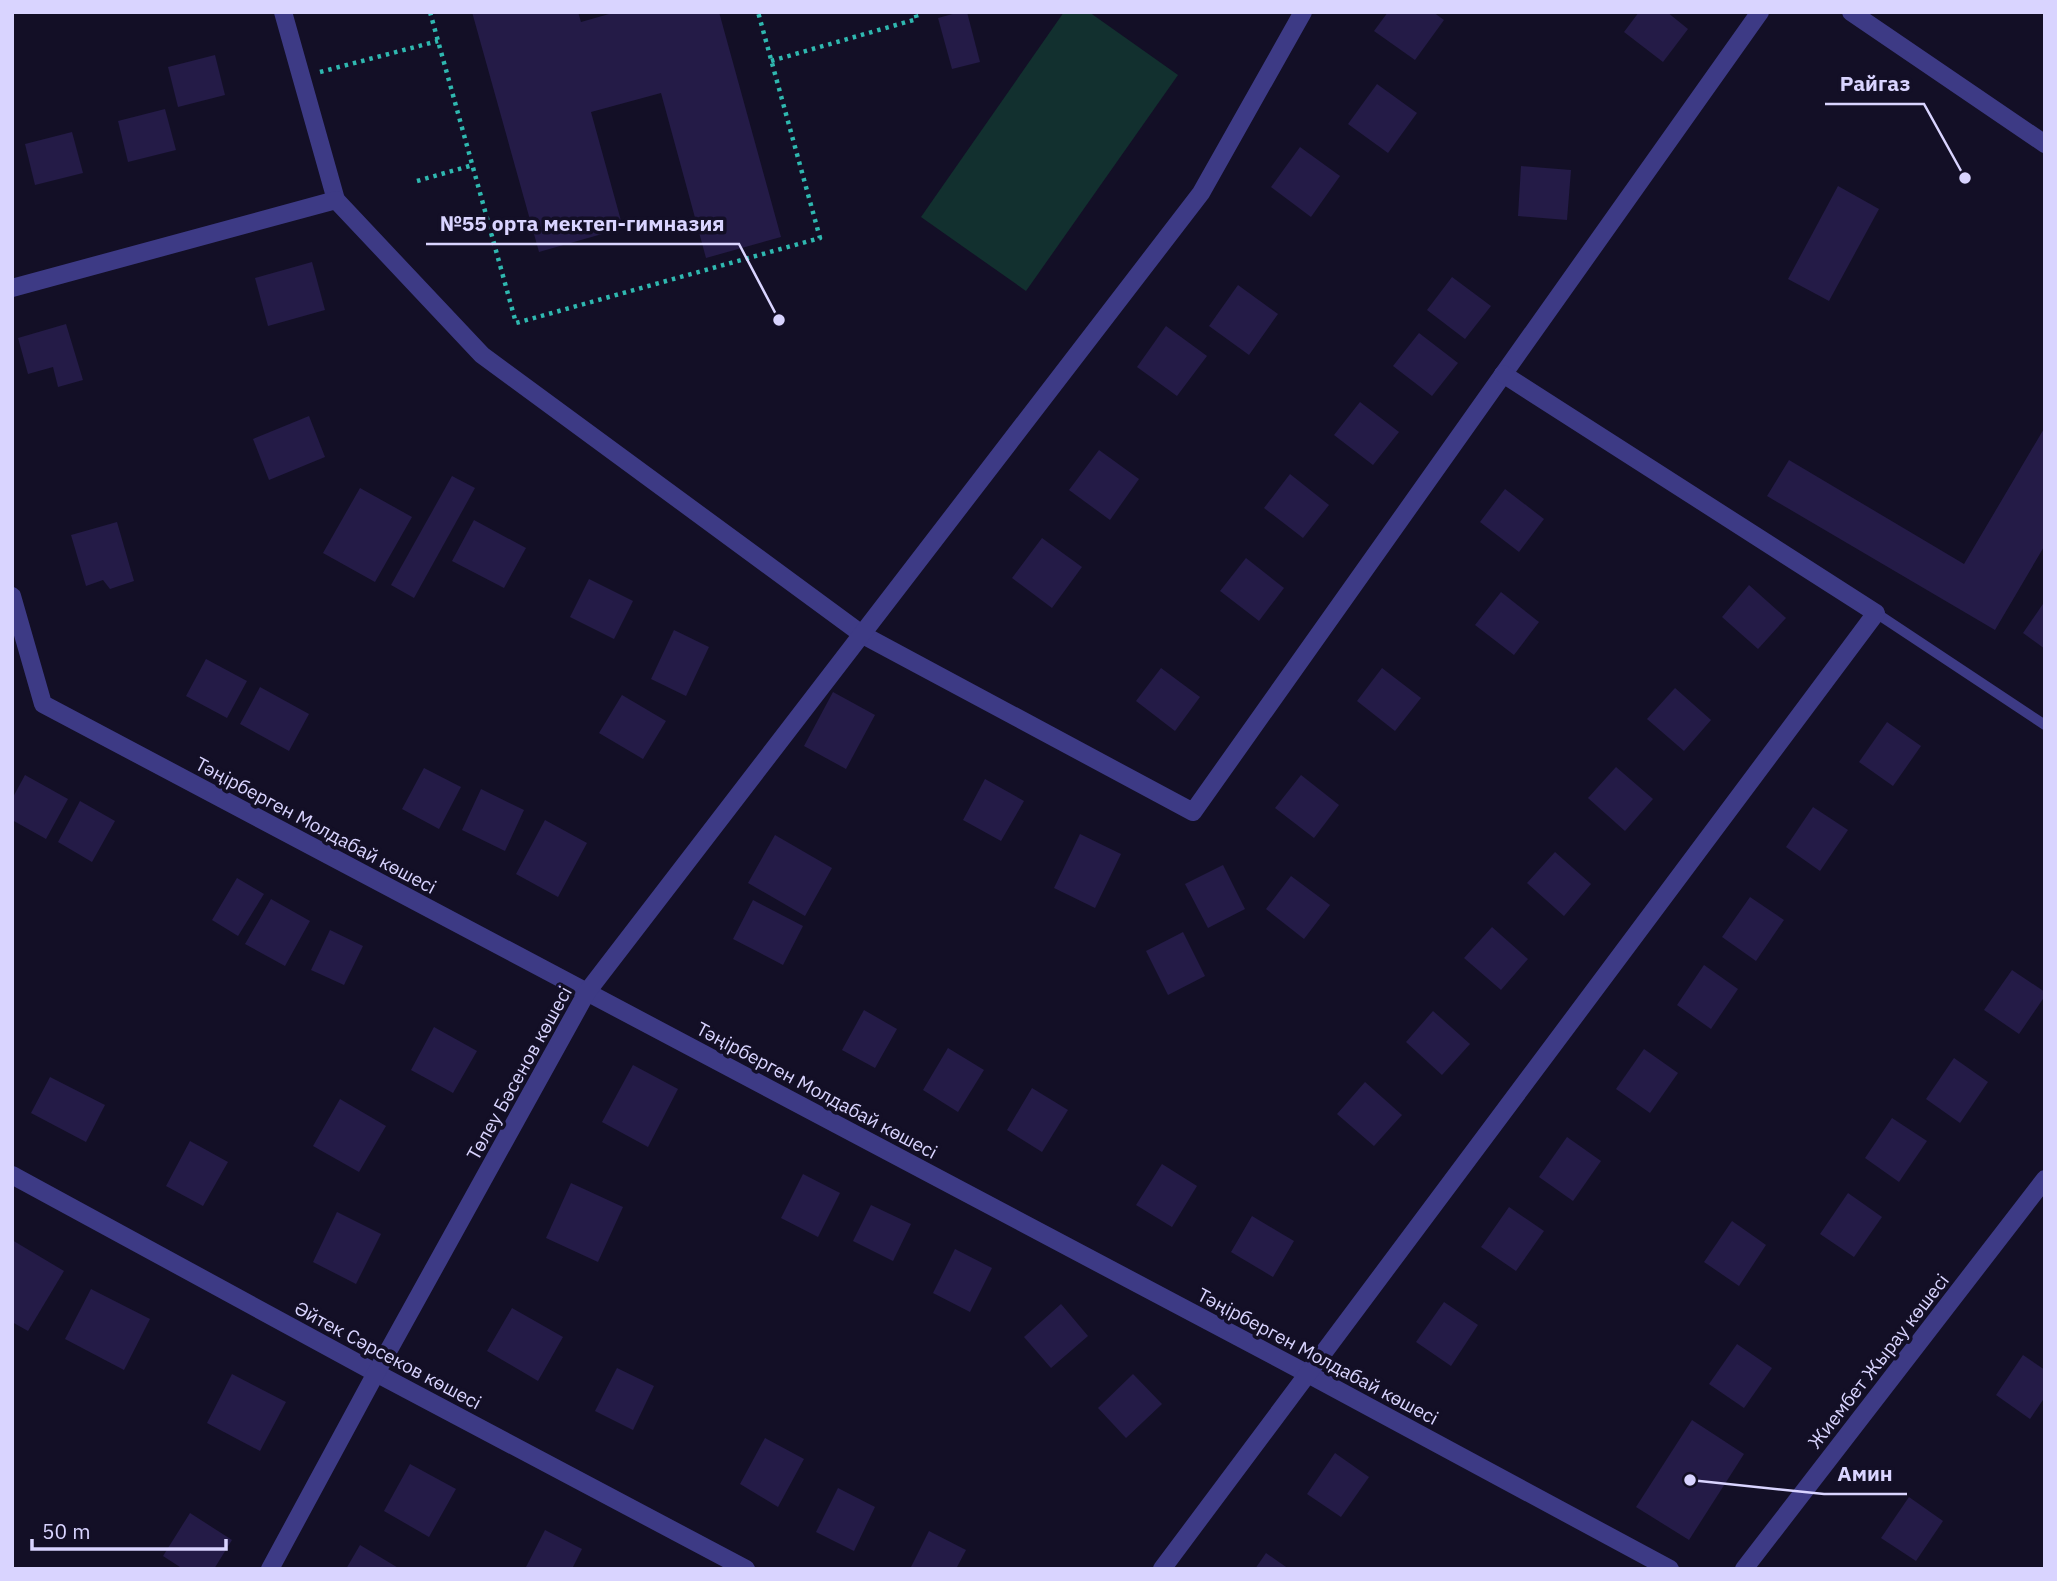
<svg xmlns="http://www.w3.org/2000/svg" width="2057" height="1581" font-family="'IBM Plex Sans',sans-serif">
  <style>
    .green { fill: #12302f }
    .building { fill: #241b47 }
    .lines { fill: none; stroke-linecap: round; stroke-linejoin: round }
    .path { stroke: #2fb8b0; stroke-width: 4.5; stroke-dasharray: 3.5 5; stroke-linecap: butt }
    .service { stroke: #3d3a85; stroke-width: 10 }
    .minor { stroke: #3d3a85; stroke-width: 18 }
    .labels { text-anchor: middle; stroke-width: 7; stroke-linejoin: round; paint-order: stroke }
    .street-label { font-size: 19px; fill: #d9d4ff; stroke: #130f26 }
    .leader { fill: none; stroke: #d9d4ff; stroke-width: 2.5 }
    .callout-dot { fill: #d9d4ff; stroke: #130f26; stroke-width: 2.5 }
    .callout-label { font-size: 21px; text-anchor: middle; font-weight: bold; fill: #d9d4ff; stroke: #130f26; stroke-width: 7; stroke-linejoin: round; paint-order: stroke }
  </style>
  <rect width="100%" height="100%" fill="#130f26"/>
  <path class="green" d="M1064,12H1089L1178,75L1026,291L921,217Z"/>
  <g class="building">
    <path d="M472,12H578L581,22L616,12H719L781,237L706,258L661,93L591,112L623,228L539,252Z"/>
    <path d="M960,12H967L980,62L952,69L938,18Z"/>
    <path d="M1388,12H1433L1444,20L1415,60L1374,31Z"/>
    <path d="M1639,12H1667L1688,29L1663,62L1624,32Z"/>
    <path d="M215,55L225,95L178,107L168,67Z"/>
    <path d="M1377,84L1417,113L1388,153L1348,124Z"/>
    <path d="M165,109L176,150L128,162L118,121Z"/>
    <path d="M72,132L83,173L35,185L25,144Z"/>
    <path d="M1300,147L1340,176L1311,217L1271,187Z"/>
    <path d="M1521,166L1571,170L1567,220L1518,216Z"/>
    <path d="M1838,186L1879,209L1829,301L1788,279Z"/>
    <path d="M312,262L325,310L268,326L255,278Z"/>
    <path d="M1452,277L1491,306L1465,339L1427,310Z"/>
    <path d="M1238,285L1278,314L1249,355L1209,326Z"/>
    <path d="M66,324L83,380L58,387L53,367L28,374L18,338Z"/>
    <path d="M1166,326L1207,356L1177,396L1137,367Z"/>
    <path d="M1419,333L1458,363L1432,396L1393,366Z"/>
    <path d="M1360,402L1399,432L1373,465L1334,435Z"/>
    <path d="M309,416L325,457L269,480L253,439Z"/>
    <path d="M2045,427V545L1995,630L1767,496L1789,460L1964,564Z"/>
    <path d="M1099,450L1139,479L1110,520L1069,490Z"/>
    <path d="M1290,474L1329,505L1303,538L1264,508Z"/>
    <path d="M452,476L475,488L414,598L391,585Z"/>
    <path d="M360,488L412,517L375,582L323,553Z"/>
    <path d="M1505,489L1544,519L1519,552L1480,522Z"/>
    <path d="M474,520L526,548L504,588L452,561Z"/>
    <path d="M117,522L134,581L110,589L103,580L86,586L71,535Z"/>
    <path d="M1042,538L1082,567L1052,608L1012,578Z"/>
    <path d="M1246,558L1284,588L1259,621L1220,591Z"/>
    <path d="M589,579L633,601L614,639L570,617Z"/>
    <path d="M1749,585L1786,618L1758,649L1722,617Z"/>
    <path d="M1501,592L1539,622L1514,655L1475,625Z"/>
    <path d="M2045,601V649L2023,633Z"/>
    <path d="M674,630L709,647L686,696L651,679Z"/>
    <path d="M206,659L247,681L227,718L186,696Z"/>
    <path d="M1161,668L1200,697L1175,731L1136,701Z"/>
    <path d="M1382,668L1421,698L1395,731L1357,701Z"/>
    <path d="M260,687L309,714L289,751L240,724Z"/>
    <path d="M1675,688L1711,720L1684,751L1647,719Z"/>
    <path d="M833,692L875,715L846,769L804,746Z"/>
    <path d="M622,695L666,721L643,759L599,733Z"/>
    <path d="M1887,722L1921,746L1893,786L1859,762Z"/>
    <path d="M1616,767L1653,799L1625,831L1588,798Z"/>
    <path d="M424,768L461,787L439,829L402,809Z"/>
    <path d="M25,775L68,799L46,839L12,820V799Z"/>
    <path d="M1301,775L1339,805L1314,838L1275,808Z"/>
    <path d="M985,779L1024,801L1001,841L963,820Z"/>
    <path d="M481,789L524,810L505,851L462,830Z"/>
    <path d="M80,801L115,821L92,862L58,842Z"/>
    <path d="M1813,807L1848,830L1820,871L1786,847Z"/>
    <path d="M545,820L587,843L558,897L516,874Z"/>
    <path d="M1080,834L1121,854L1095,908L1054,888Z"/>
    <path d="M775,835L832,868L805,916L748,883Z"/>
    <path d="M1555,852L1591,884L1564,916L1527,883Z"/>
    <path d="M1223,865L1245,909L1208,928L1185,884Z"/>
    <path d="M1291,876L1330,905L1304,939L1266,909Z"/>
    <path d="M237,878L264,894L238,936L212,920Z"/>
    <path d="M1750,897L1784,920L1756,961L1722,937Z"/>
    <path d="M271,899L310,921L285,966L245,944Z"/>
    <path d="M753,900L803,926L783,965L733,939Z"/>
    <path d="M1492,927L1528,959L1501,990L1464,958Z"/>
    <path d="M330,930L363,946L344,985L311,970Z"/>
    <path d="M1183,932L1205,976L1168,995L1146,951Z"/>
    <path d="M1704,965L1738,989L1711,1029L1677,1005Z"/>
    <path d="M2012,970L2045,992V996L2019,1034L1984,1010Z"/>
    <path d="M864,1010L897,1029L875,1068L842,1050Z"/>
    <path d="M1433,1011L1470,1044L1442,1075L1406,1042Z"/>
    <path d="M434,1027L477,1051L453,1093L411,1070Z"/>
    <path d="M948,1048L984,1070L958,1112L923,1090Z"/>
    <path d="M1644,1049L1678,1073L1650,1113L1616,1089Z"/>
    <path d="M1954,1058L1988,1082L1960,1123L1926,1099Z"/>
    <path d="M633,1065L678,1089L648,1147L602,1122Z"/>
    <path d="M50,1077L105,1105L86,1142L31,1113Z"/>
    <path d="M1365,1082L1402,1115L1374,1146L1337,1114Z"/>
    <path d="M1032,1088L1068,1110L1042,1152L1007,1130Z"/>
    <path d="M340,1099L386,1126L359,1172L313,1146Z"/>
    <path d="M1892,1118L1927,1141L1899,1182L1865,1158Z"/>
    <path d="M1567,1137L1601,1161L1573,1201L1539,1177Z"/>
    <path d="M190,1141L228,1162L203,1206L166,1186Z"/>
    <path d="M1162,1164L1197,1186L1172,1227L1136,1205Z"/>
    <path d="M803,1174L840,1193L818,1237L781,1218Z"/>
    <path d="M571,1183L623,1207L598,1262L546,1238Z"/>
    <path d="M1848,1193L1882,1217L1854,1257L1820,1234Z"/>
    <path d="M871,1205L911,1224L893,1261L853,1241Z"/>
    <path d="M1509,1207L1544,1231L1516,1271L1481,1247Z"/>
    <path d="M337,1212L381,1234L356,1284L313,1262Z"/>
    <path d="M1252,1216L1294,1241L1273,1277L1231,1252Z"/>
    <path d="M1732,1221L1766,1245L1739,1286L1704,1262Z"/>
    <path d="M12,1240L64,1271L28,1331L12,1322Z"/>
    <path d="M955,1249L992,1268L970,1312L933,1293Z"/>
    <path d="M91,1289L150,1319L124,1370L65,1339Z"/>
    <path d="M1444,1302L1478,1325L1451,1366L1416,1342Z"/>
    <path d="M1061,1304L1088,1336L1051,1368L1024,1337Z"/>
    <path d="M512,1308L563,1337L538,1381L487,1351Z"/>
    <path d="M1737,1344L1772,1368L1744,1408L1709,1384Z"/>
    <path d="M2023,1355L2045,1370V1397L2030,1419L1996,1395Z"/>
    <path d="M617,1368L654,1386L633,1430L595,1411Z"/>
    <path d="M232,1374L286,1402L260,1451L207,1423Z"/>
    <path d="M1133,1374L1162,1404L1126,1438L1098,1408Z"/>
    <path d="M1692,1420L1744,1454L1689,1540L1636,1507Z"/>
    <path d="M765,1438L804,1459L778,1507L740,1484Z"/>
    <path d="M1335,1453L1369,1477L1341,1517L1307,1494Z"/>
    <path d="M410,1464L456,1489L429,1537L384,1511Z"/>
    <path d="M838,1488L875,1507L854,1551L816,1532Z"/>
    <path d="M1909,1497L1943,1521L1916,1561L1881,1538Z"/>
    <path d="M190,1513L232,1540L214,1569H183L163,1556Z"/>
    <path d="M545,1530L582,1549L572,1569H525Z"/>
    <path d="M929,1531L966,1550L956,1569H910Z"/>
    <path d="M360,1545L400,1569H346Z"/>
    <path d="M1266,1553L1289,1569H1255Z"/>
  </g>
  <g class="lines">
    <g class="path">
      <path d="M430,12L516,323L820,238L758,12"/>
      <path d="M771,61L917,19L915,12"/>
      <path d="M320,72L438,41"/>
      <path d="M417,181L473,165"/>
    </g>
    <path class="service" d="M1876,613L2045,725"/>
    <g class="minor">
      <path d="M283,12L336,200"/>
      <path d="M1851,12L2045,144"/>
      <path d="M12,288L336,200L482,355L863,635L1193,812L1760,12"/>
      <path d="M12,596L43,704L1308,1374L1670,1569"/>
      <path d="M12,1175L376,1373L746,1569"/>
      <path d="M270,1569L376,1373L587,992L1201,193L1303,12"/>
      <path d="M1162,1569L1876,613L1503,374"/>
      <path d="M1744,1569L2045,1179"/>
    </g>
  </g>
  <g class="labels">
    <g class="street-label">
      <text transform="translate(316 825) rotate(28)" y="7">Тәңірберген Молдабай көшесі</text>
      <text transform="translate(519 1073) rotate(-61)" y="7">Төлеу Бәсенов көшесі</text>
      <text transform="translate(817 1090) rotate(28)" y="7">Тәңірберген Молдабай көшесі</text>
      <text transform="translate(388 1355) rotate(28)" y="7">Әйтек Сәрсеков көшесі</text>
      <text transform="translate(1318 1356) rotate(28)" y="7">Тәңірберген Молдабай көшесі</text>
      <text transform="translate(1878 1361) rotate(-52)" y="7">Жиембет Жырау көшесі</text>
    </g>
  </g>
  <path class="leader" d="M1965 178L1924 104H1825M779 320L739 244H426M1690 1480L1824 1494H1907"/>
  <g class="callout-dot">
    <circle cx="1965" cy="178" r="7"/>
    <circle cx="779" cy="320" r="7"/>
    <circle cx="1690" cy="1480" r="7"/>
  </g>
  <g class="callout-label">
    <text x="1875" y="91">Райгаз</text>
    <text x="582" y="231">№55 орта мектеп-гимназия</text>
    <text x="1865" y="1481">Амин</text>
  </g>
  <rect width="2057" height="1581" fill="none" stroke="#d9d4ff" stroke-width="28"/>
  <path d="M32 1539v10h194v-10" fill="none" stroke="#d9d4ff" stroke-width="3.5"/>
  <text x="42" y="1539" font-size="21" fill="#d9d4ff" stroke="#130f26" stroke-width="5" paint-order="stroke">50 m</text>
</svg>
